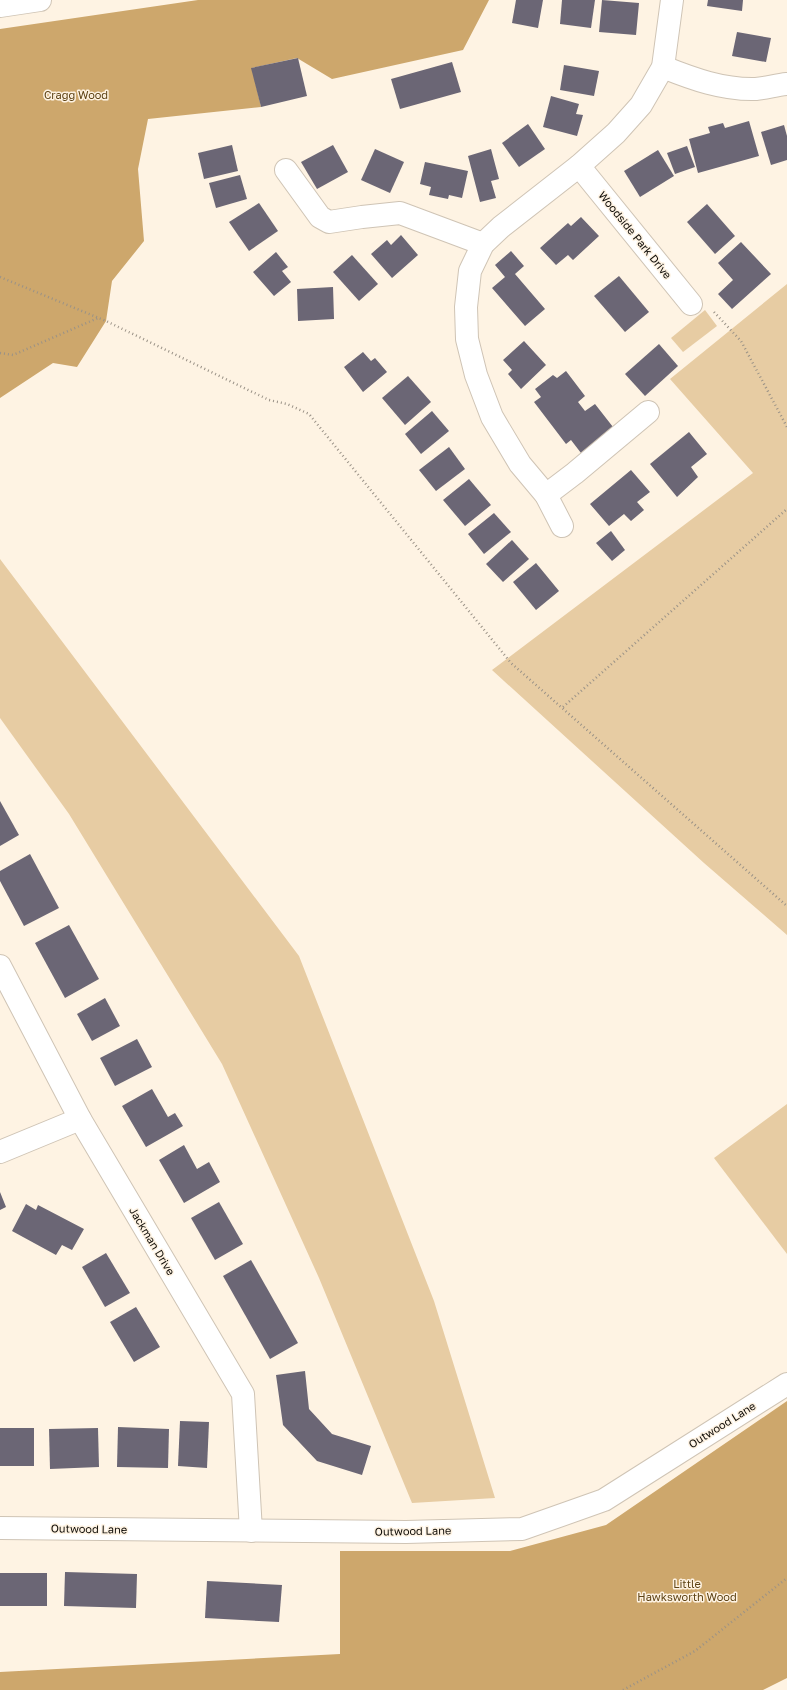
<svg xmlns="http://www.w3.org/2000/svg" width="787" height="1690" font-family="'Golos Text',sans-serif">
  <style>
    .green { fill: #e7cca3 }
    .forest { fill: #cda76c }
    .building { fill: #6b6675 }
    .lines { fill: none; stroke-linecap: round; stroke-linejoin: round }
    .minor-casing { stroke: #cfc4b5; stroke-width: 24 }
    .path { stroke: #9a9287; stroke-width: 2.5; stroke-dasharray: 1 3; stroke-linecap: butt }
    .minor { stroke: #fff; stroke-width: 22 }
    .labels { text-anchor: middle; stroke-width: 3; stroke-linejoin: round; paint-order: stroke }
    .park-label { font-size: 11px; fill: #5e4315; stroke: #fef3e3 }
    .street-label { font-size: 11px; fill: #100d08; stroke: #fef3e3 }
  </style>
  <rect width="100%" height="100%" fill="#fef3e3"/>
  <g class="green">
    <path d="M787,284V935L704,863L492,670L753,473L670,379Z"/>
    <path d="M705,310L717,326L683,352L671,338Z"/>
    <path d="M0,559L299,956L434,1301L495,1498L412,1503L319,1278L222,1064L69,814L0,718Z"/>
    <path d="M787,1104V1254L714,1158Z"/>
  </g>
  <g class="forest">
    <path d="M198,0H489L463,50L332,79L297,58L252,68L261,107L148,119L138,169L144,241L112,281L106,321L77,367L53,363L0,398V29Z"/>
    <path d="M787,1401V1678L763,1690H0V1672L340,1654V1551H510L606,1525Z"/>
  </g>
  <g class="building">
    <path d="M516,0H543L538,28L512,23Z"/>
    <path d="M562,0H595L591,28L560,24Z"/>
    <path d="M602,0L639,3L636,35L599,32Z"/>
    <path d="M708,0H743L742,11L707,6Z"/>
    <path d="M737,32L771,38L766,62L732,56Z"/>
    <path d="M298,58L307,96L261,107L251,68Z"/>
    <path d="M452,62L461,92L400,109L391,79Z"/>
    <path d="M564,65L599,71L594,96L560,90Z"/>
    <path d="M551,96L579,104L576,114L583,115L577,136L543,127Z"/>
    <path d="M749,121L759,156L698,173L689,139L710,133L708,127L723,123L725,128Z"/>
    <path d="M528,124L545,149L519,167L502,143Z"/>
    <path d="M784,125L787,136V160L771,165L761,132Z"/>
    <path d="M232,145L238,171L204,179L198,153Z"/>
    <path d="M333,145L348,172L317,189L301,162Z"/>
    <path d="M687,146L695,167L675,174L667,153Z"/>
    <path d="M375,149L404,162L390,193L361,180Z"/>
    <path d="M491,149L499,179L491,181L496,198L480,202L468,156Z"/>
    <path d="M658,150L674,176L640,197L624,171Z"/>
    <path d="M425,162L468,171L462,198L449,195L448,199L429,195L431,187L420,184Z"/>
    <path d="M240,175L247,199L216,208L209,183Z"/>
    <path d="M259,203L278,231L249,251L229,222Z"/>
    <path d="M707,204L735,236L715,254L687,222Z"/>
    <path d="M581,217L599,236L573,260L568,255L556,265L540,248L568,223L571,226Z"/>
    <path d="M401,235L418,255L392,278L371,254L387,240L391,245Z"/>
    <path d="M741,242L771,274L732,309L718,294L733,280L718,263Z"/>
    <path d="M511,251L524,266L515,274L545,309L525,326L492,288L505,277L495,265Z"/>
    <path d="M276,252L288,267L282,271L291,282L274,296L253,272Z"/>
    <path d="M352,255L378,284L359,301L333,272Z"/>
    <path d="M619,276L649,312L625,332L594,296Z"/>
    <path d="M333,287L334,319L298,321L297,289Z"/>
    <path d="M524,341L546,365L521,389L508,374L512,370L503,360Z"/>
    <path d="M659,344L678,366L645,396L625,374Z"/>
    <path d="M363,352L371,361L375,358L387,372L363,392L344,367Z"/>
    <path d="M566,371L585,396L578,402L585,411L595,404L613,427L581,453L571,440L566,444L534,402L541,397L535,389L553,375L557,378Z"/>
    <path d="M408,376L431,402L405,425L382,398Z"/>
    <path d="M432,411L449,431L421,454L405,434Z"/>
    <path d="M689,432L707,454L691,467L698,477L677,497L650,464Z"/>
    <path d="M449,447L465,469L436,491L419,470Z"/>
    <path d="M631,470L650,492L637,502L644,510L631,521L624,514L609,526L590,504Z"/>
    <path d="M469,479L491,505L465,526L443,500Z"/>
    <path d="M494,513L511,532L484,554L468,534Z"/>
    <path d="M611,531L625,550L612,561L596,543Z"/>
    <path d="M512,540L529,559L503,582L486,564Z"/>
    <path d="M536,563L559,591L536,610L513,582Z"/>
    <path d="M0,801L19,835L0,846Z"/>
    <path d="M30,854L59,908L24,926L0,881V871Z"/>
    <path d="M69,925L99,979L65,998L35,943Z"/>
    <path d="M105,998L120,1026L92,1041L77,1014Z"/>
    <path d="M137,1039L152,1067L115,1086L100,1058Z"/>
    <path d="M152,1089L168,1117L175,1113L183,1126L146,1147L122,1106Z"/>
    <path d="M184,1145L197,1169L209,1162L220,1182L184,1203L159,1160Z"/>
    <path d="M0,1192L6,1207L0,1210Z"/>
    <path d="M219,1202L243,1244L215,1260L191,1218Z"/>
    <path d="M26,1204L36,1210L38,1205L84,1229L72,1250L62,1245L56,1255L12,1231Z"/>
    <path d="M106,1253L130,1293L105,1307L82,1267Z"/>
    <path d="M251,1260L298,1343L270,1359L223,1276Z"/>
    <path d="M136,1307L160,1347L134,1362L110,1322Z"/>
    <path d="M305,1371L309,1409L332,1434L371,1446L362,1475L317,1461L283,1425L276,1375Z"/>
    <path d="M180,1421L209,1422L207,1468L178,1466Z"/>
    <path d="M118,1427L169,1429L168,1468L117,1467Z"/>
    <rect x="0" y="1428" width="34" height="38"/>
    <path d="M98,1428L99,1467L50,1469L49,1429Z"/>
    <path d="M65,1572L137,1574L136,1608L64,1606Z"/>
    <rect x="0" y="1573" width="47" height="33"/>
    <path d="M207,1581L282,1585L279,1622L205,1618Z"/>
  </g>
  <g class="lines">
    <defs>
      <g id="minor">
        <path d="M0,6L40,0"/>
        <path d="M663,67C693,79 723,90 756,89C766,88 777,85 787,84"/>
        <path d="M579,166L691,304"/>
        <path d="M286,170L320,217L329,222L362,217L400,213L483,244"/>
        <path d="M546,495L575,473L648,412"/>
        <path d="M562,526L546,495L520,464L492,417L476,375L467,339L466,307L470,271L483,244L501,227L579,166L616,133L641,105L663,67L672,0"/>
        <path d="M0,966L80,1119L243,1394L251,1531"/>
        <path d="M0,1152L80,1119"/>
        <path d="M0,1528L406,1532L522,1529L604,1500L787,1384"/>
      </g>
    </defs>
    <use href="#minor" class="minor-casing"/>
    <g class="path">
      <path d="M0,277L106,321L269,400L287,404L309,414L511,663L787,906"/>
      <path d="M714,312L741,341L787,427"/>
      <path d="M0,353L13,355L98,318"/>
      <path d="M563,707L787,509"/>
      <path d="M623,1690L695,1651L787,1578"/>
    </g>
    <use href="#minor" class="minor"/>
  </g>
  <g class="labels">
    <g class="park-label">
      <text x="76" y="99">Cragg Wood</text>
      <text x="687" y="1588">Little<tspan x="687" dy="13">Hawksworth Wood</tspan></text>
    </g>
    <g class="street-label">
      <text transform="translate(635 235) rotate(51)" y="4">Woodside Park Drive</text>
      <text transform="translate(152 1241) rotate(59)" y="4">Jackman Drive</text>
      <text transform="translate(722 1425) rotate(-32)" y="4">Outwood Lane</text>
      <text transform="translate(89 1529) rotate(1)" y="4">Outwood Lane</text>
      <text transform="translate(413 1531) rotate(-1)" y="4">Outwood Lane</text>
    </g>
  </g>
</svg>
